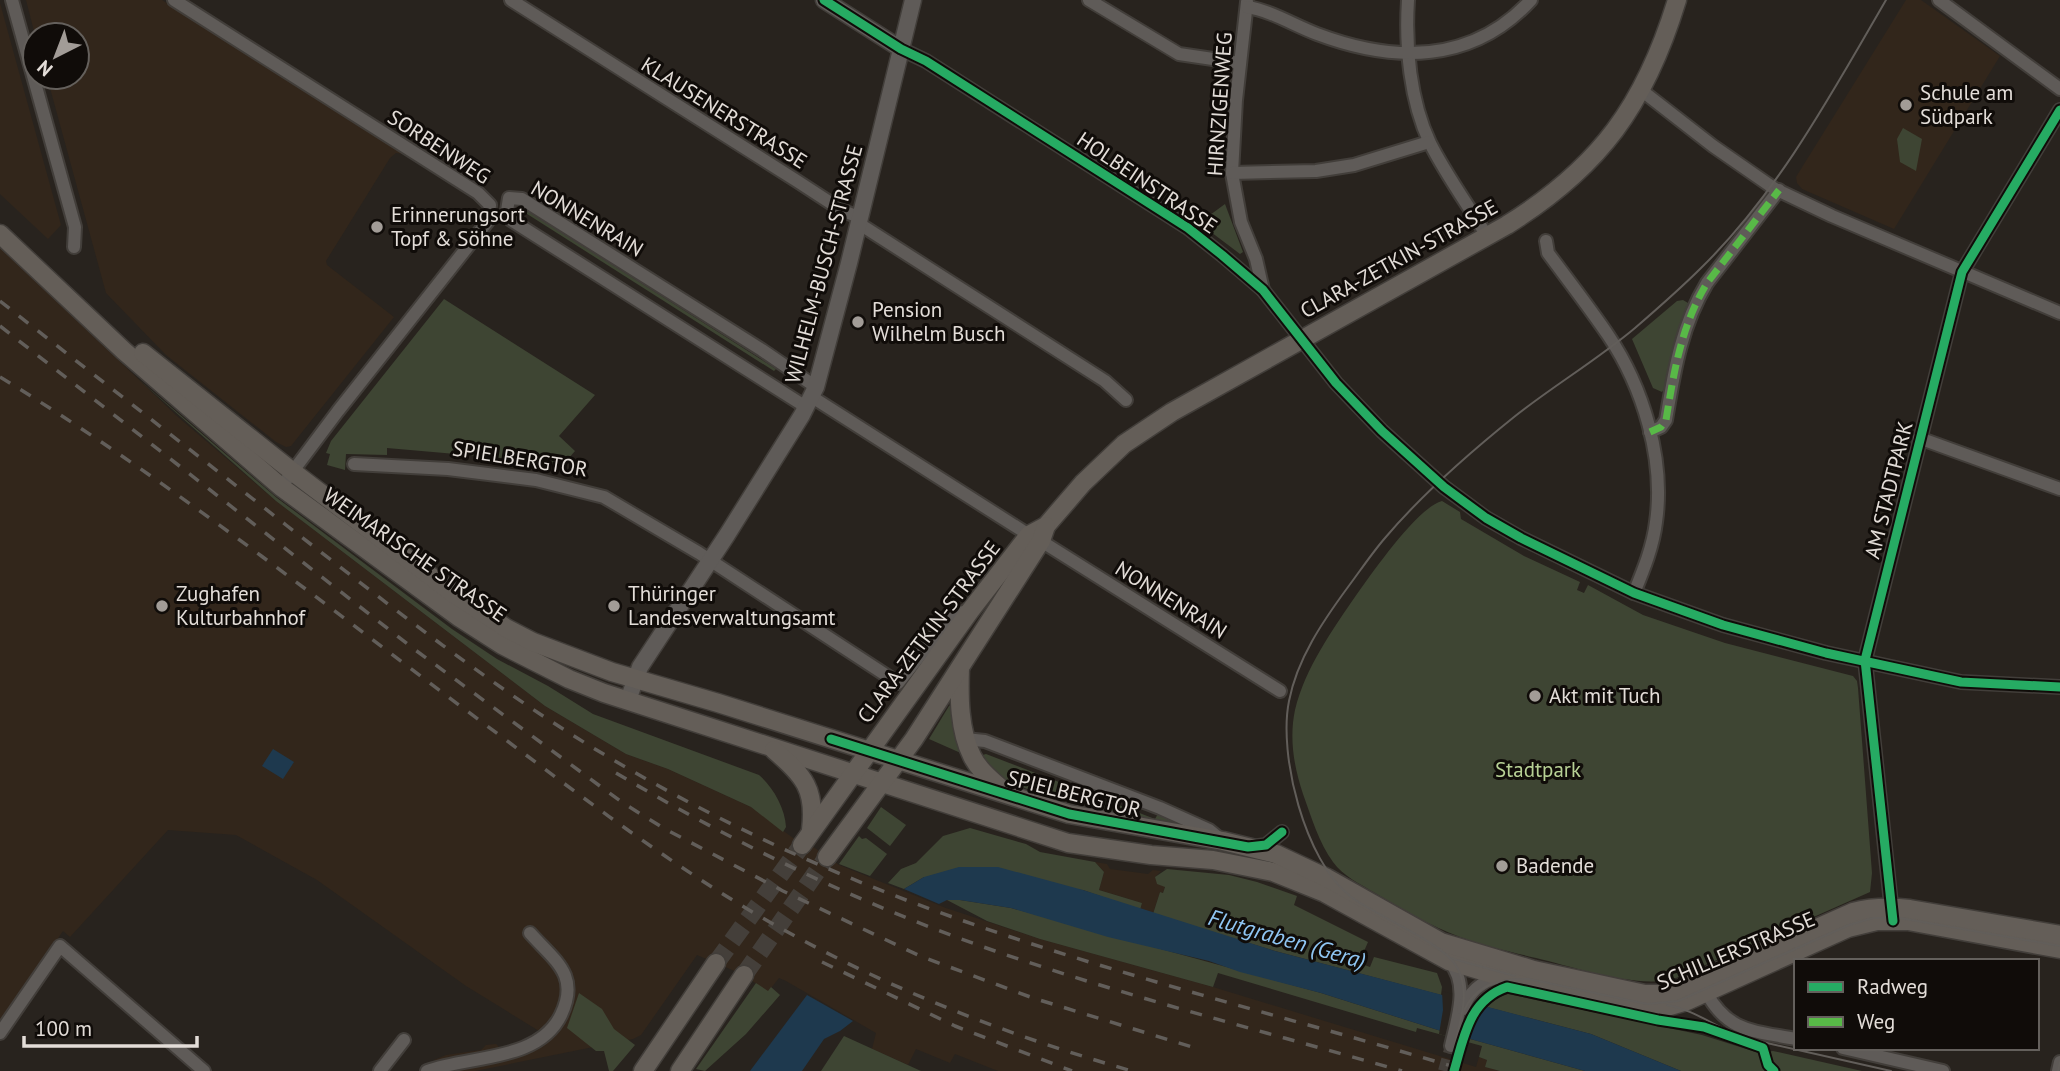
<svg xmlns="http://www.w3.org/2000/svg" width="2060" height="1071" font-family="'PT Sans',sans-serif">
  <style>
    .built { fill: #32261b }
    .green { fill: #3e4533 }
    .water { fill: #1e394e }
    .pier { fill: #28231e }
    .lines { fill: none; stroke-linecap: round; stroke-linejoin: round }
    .minor-tunnel { stroke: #443f3a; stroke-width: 12; stroke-dasharray: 12 6; stroke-linecap: butt }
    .secondary-tunnel { stroke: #443f3a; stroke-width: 18; stroke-dasharray: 18 9; stroke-linecap: butt }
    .minor-casing { stroke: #423e3a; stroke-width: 16 }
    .tertiary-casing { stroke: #423e3a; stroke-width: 19 }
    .secondary-casing { stroke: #423e3a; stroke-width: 21 }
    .minor { stroke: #5f5b58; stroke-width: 12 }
    .tertiary { stroke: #5f5b58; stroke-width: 16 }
    .secondary { stroke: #645e58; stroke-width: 18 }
    .tram { stroke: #625e5a; stroke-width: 2 }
    .rail { stroke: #625e5a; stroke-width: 3.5; stroke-dasharray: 12 12; stroke-linecap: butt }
    .quiet { stroke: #58b947; stroke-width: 7; stroke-dasharray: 14 7; stroke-linecap: butt }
    .cycleway-casing { stroke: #100c09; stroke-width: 13 }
    .cycleway { stroke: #26ab63; stroke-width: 9 }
    .poi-dot { fill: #a29c97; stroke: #100c09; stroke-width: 2.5 }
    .labels { text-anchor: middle; stroke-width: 6; stroke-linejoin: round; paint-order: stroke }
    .poi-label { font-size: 21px; fill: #e3ddd8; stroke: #100c09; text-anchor: start }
    .street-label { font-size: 21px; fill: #e3ddd8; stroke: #100c09 }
    .park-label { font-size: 21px; fill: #b7d195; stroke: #100c09 }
    .water-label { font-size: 23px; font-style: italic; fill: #8fc5f2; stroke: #100c09 }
  </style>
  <rect width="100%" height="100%" fill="#28231e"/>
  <g class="built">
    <path d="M26,0H162L404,154L396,153L390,158L326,261L327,265L394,317L291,446L286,447L276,442L166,355L106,293L47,77H77V35H35Z"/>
    <path d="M1906,0H1921L2000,56L1894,229L1802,189L1797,183L1796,177Z"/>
    <path d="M0,3L61,225L48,239L0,194Z"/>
    <path d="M0,247L178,417L276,501L545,706L626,754L668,769L751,807L808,849L812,846L839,865L946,908L1040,939L1213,987L1476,1067L1479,1057L1487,1060L1486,1067L1500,1071H998L955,1054L950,1063L916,1049L908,1065L872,1049L876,1033L786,981L779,978L768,992L744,975L697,955L641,1035L633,1039L475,1071H446L434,1060L446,1055L481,1050L486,1045L496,1044L500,1048L519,1045L540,1033L539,1031L466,986L317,880L236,835L168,830L70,937L63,931L0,1024Z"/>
    <path d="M1095,862L1107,864L1110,869L1148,874L1153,870L1161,871L1155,877L1165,886L1163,893L1160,892L1153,914L1140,910L1142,903L1099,890L1104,872Z"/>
  </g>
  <g class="green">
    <path d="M1903,128L1922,139L1916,171L1900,162L1897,139Z"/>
    <path d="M1225,204L1243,252L1240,254L1199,223Z"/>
    <path d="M525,209L776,369L774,371L524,212Z"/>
    <path d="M444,299L595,395L559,436L575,451L562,466L546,462L387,448V455L346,454L345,470L327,465L330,454L326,453L331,441Z"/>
    <path d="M1683,300L1688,303V308L1671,358L1664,389L1662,392L1653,388L1632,339L1677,301Z"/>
    <path d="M137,378L277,498L452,629L497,659L548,686L593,714L759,775C773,787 785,808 786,827L783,832L751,807L668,769L626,754L545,706L276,501Z"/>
    <path d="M1442,501L1460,512L1461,519L1524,556L1580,582L1577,590L1584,593L1588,585L1643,615L1725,643L1853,676L1857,681L1858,688L1872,873L1870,892L1676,978C1640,990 1574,967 1536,958C1511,952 1484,946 1460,937C1430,926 1402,909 1375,893C1360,884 1343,876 1333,862C1319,843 1311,816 1303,794C1294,767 1289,739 1295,710C1305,668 1333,629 1357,594C1373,572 1417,508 1442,501Z"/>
    <path d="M954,704L963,754L929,739L949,706Z"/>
    <path d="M986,754L1155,819L1159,812L1198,828L1155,822L1035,792L1002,779L979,756Z"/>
    <path d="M881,807L906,825L890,846L867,828Z"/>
    <path d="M970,828L1026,844L1040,852L1095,862L1104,872L1099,890L1142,903L1140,910L1083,890L924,877L904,889L888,883L901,869L916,863L943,836Z"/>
    <path d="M859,836L862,839L866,838L887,854L870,876L839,864Z"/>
    <path d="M1167,869L1229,875L1257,882L1297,896L1294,905L1368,942L1359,963L1370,967L1374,957L1437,973L1442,987L1441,995L1275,951L1153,914L1160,892L1163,893L1165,887L1157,884L1155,877Z"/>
    <path d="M947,900H960L1011,908L1321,993L1438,1030L1585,1071H1500L1485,1067L1487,1060L1479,1057L1482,1046L1417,1028L1416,1032L1218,973L1213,987L1040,939L987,921Z"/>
    <path d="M756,983L768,991L771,987L780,995L746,1034L705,1071L696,1069Z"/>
    <path d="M579,993L602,1009L614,1029L635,1045L613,1071H609L604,1051H596L567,1028Z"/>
    <path d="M1508,994L1702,1035L1759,1053L1773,1051L1862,1071H1681L1591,1034L1487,1007L1497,998Z"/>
    <path d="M844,1036L921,1071H821Z"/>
  </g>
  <g class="water">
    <path d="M273,749L294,762L283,779L262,766Z"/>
    <path d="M959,867H998L1083,890L1275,951L1591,1034L1681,1071H1585L1438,1030L1321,993L1240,972L1209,961L1108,937L1011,908L960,900H947L939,904L904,889L924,877Z"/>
    <path d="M807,995L853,1021L840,1031L824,1039L802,1071H750Z"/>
  </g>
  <path class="pier" d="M1442,991L1487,1004L1474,1020L1467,1042L1439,1034L1443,1010Z"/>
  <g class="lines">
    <path class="minor-tunnel" d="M1444,1071L1451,1046"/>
    <g class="secondary-tunnel">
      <path d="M716,963L802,845"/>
      <path d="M744,975L827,857"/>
    </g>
    <defs>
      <g id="minor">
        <path d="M12,0L75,227L74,247"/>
        <path d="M174,0L478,193L490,205L488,221L338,411L281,487"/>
        <path d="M511,0L797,181L843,211L859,217"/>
        <path d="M1089,0L1179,54L1240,63"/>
        <path d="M1408,0C1405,46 1410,101 1430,143C1446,175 1468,205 1487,236"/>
        <path d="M1939,0L2060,89"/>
        <path d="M1247,2L1236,100L1232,173L1241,222L1256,259L1263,290"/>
        <path d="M1247,7C1272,11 1293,25 1317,34C1394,63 1472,64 1531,0"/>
        <path d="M901,49L926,61L1188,228L1222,255L1263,290L1336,383L1382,431L1444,487L1486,518L1521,538L1634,593L1723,625L1826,653L1961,682L2060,687"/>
        <path d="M1641,90L1713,146L1775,189L1832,216L2060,313"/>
        <path d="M1232,173L1316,171L1354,165L1429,142"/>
        <path d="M858,223L1105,381L1126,400"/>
        <path d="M1546,241L1548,253C1568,280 1589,307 1608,335C1643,387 1665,459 1656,522C1653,547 1643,571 1634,593"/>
        <path d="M812,397L1029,535"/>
        <path d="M806,407L511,220L507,211L509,198L522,199L762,350L816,387"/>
        <path d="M1650,432L1661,427L1666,420C1674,372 1681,326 1707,283L1779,190"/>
        <path d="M1919,438L2060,489"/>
        <path d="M354,464L448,469L536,480L604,497L699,553L898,683L953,614L970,611"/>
        <path d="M1041,541L1280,691"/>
        <path d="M965,739L985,741L1160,808L1209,830L1220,839"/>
        <path d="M1252,847L1266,845L1282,832"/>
        <path d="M1892,913L1865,660L1962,272L2060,110"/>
        <path d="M1449,961C1470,984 1457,1019 1451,1046"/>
        <path d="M1706,992C1728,1033 1755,1031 1796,1039"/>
        <path d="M1463,1009C1469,992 1482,981 1500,977"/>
        <path d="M0,1033L60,946L204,1071"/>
        <path d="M1843,1048L1943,1071"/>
        <path d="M380,1071L404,1040"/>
        <path d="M427,1071C470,1055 538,1062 561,1015C580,975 555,961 530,933"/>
        <path d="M2058,1071L2060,1062"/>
      </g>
      <g id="tertiary">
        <path d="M824,0L901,49"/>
        <path d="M628,700L640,667L727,535L802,415L816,387L849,263L913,0"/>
      </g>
      <g id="secondary">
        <path d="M0,234L124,351L281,487L460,618L502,645L569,679L604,693L1068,843L1151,855L1213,860L1273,872L1325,893L1449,961L1496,975L1644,1009L1663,1008L1687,1001L1848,928L1877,921H1908L2060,949"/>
        <path d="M143,353L293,472L454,594L506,628L533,642L612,672L718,703L1069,814L1223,841L1276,854L1327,878L1441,942L1534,970L1645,994H1666L1677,990L1853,912C1872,907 1890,907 1910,909L2060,935"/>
        <path d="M960,668C959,697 959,730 972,756C979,771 994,782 1006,793"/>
        <path d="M774,750C804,776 816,789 811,830"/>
        <path d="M802,845L970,611L1029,535L1046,526L1083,483L1124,444L1172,412L1507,225C1600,167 1645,105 1677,0"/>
        <path d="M827,857L914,739L1041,541L1046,526"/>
        <path d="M643,1071L716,963"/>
        <path d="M680,1071L744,975"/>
      </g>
    </defs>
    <use href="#minor" class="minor-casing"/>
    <use href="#tertiary" class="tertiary-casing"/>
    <use href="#secondary" class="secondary-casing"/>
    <use href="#minor" class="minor"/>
    <use href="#tertiary" class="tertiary"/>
    <use href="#secondary" class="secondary"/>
    <g class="tram">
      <path d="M1450,958L1515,976"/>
      <path d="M1667,1005C1696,1010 1718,1029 1745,1038L1891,1071"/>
      <path d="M1463,1013C1475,984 1500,978 1529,979L1647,1004L1678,1001L1849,925L1873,918H1900L2060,946"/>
      <path d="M1454,1047C1460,1022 1471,992 1457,967C1442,941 1375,916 1350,896C1305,861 1278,755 1289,701C1297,659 1323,621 1348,587C1360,571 1372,553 1385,538C1423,493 1468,454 1514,417C1553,386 1597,360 1635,328C1657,309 1680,289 1701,268C1778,193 1832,93 1886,0"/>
      <path d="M2058,1071L2060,1062"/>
    </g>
    <g class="rail">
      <path d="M0,301C95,376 191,450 286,525C370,590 454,657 543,716C611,761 683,801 756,836C982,945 1229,999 1468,1071"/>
      <path d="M0,326L414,649L623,803L665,829L783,891L920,956L1033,998L1192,1047"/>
      <path d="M0,377C176,484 337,615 502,737C586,800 670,864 761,917C878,985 1003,1034 1132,1071"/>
      <path d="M616,773C736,844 862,905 995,951C1128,997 1266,1032 1402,1071"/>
      <path d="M822,962L955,1026L1072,1071"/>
    </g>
    <path class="quiet" d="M1650,432L1661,427L1666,420C1674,372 1681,326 1707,283L1779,190"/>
    <defs>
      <g id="cycleway">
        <path d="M824,0L901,49L926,61L1188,228L1222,255L1263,290L1336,383L1382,431L1444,487L1486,518L1521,538L1634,593L1723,625L1826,653L1961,682L2060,687"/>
        <path d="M831,739L1069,814L1248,847L1266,845L1282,832"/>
        <path d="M1893,921L1865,660L1962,272L2060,110"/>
        <path d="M1454,1071C1464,1037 1469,1000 1507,987L1658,1020L1704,1027L1763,1048L1768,1065L1774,1071"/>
      </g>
    </defs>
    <use href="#cycleway" class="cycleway-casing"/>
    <use href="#cycleway" class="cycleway"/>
  </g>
  <g class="poi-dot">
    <circle cx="1906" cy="105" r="7"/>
    <circle cx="377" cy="227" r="7"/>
    <circle cx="858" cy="322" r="7"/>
    <circle cx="162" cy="606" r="7"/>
    <circle cx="614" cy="606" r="7"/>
    <circle cx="1535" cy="696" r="7"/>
    <circle cx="1502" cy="866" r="7"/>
  </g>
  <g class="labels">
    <g class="poi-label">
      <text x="1920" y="100">Schule am<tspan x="1920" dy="24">Südpark</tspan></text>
      <text x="391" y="222">Erinnerungsort<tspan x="391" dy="24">Topf &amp; Söhne</tspan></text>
      <text x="872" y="317">Pension<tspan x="872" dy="24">Wilhelm Busch</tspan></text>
      <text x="176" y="601">Zughafen<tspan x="176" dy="24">Kulturbahnhof</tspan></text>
      <text x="628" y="601">Thüringer<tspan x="628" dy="24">Landesverwaltungsamt</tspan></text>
      <text x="1549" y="703">Akt mit Tuch</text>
      <text x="1516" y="873">Badende</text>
    </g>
    <g class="street-label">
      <text transform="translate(1220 104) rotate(-86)" y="7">HIRNZIGENWEG</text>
      <text transform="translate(724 113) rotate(32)" y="7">KLAUSENERSTRASSE</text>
      <text transform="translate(439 147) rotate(33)" y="7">SORBENWEG</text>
      <text transform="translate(1147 183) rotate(34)" y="7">HOLBEINSTRASSE</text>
      <text transform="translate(587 219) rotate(31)" y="7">NONNENRAIN</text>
      <text transform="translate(1399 259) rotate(-29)" y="7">CLARA-ZETKIN-STRASSE</text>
      <text transform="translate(824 264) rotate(-75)" y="7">WILHELM-BUSCH-STRASSE</text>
      <text transform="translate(520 459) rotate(9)" y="7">SPIELBERGTOR</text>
      <text transform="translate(1889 490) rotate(-76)" y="7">AM STADTPARK</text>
      <text transform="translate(415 555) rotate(35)" y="7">WEIMARISCHE STRASSE</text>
      <text transform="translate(1171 600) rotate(32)" y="7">NONNENRAIN</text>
      <text transform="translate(929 632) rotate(-53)" y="7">CLARA-ZETKIN-STRASSE</text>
      <text transform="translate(1074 794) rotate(14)" y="7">SPIELBERGTOR</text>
      <text transform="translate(1736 951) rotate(-23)" y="7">SCHILLERSTRASSE</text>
    </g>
    <g class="park-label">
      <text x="1538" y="777">Stadtpark</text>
    </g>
    <g class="water-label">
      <text transform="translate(1287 939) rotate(16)" y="8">Flutgraben (Gera)</text>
    </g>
  </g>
  <rect x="1794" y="959" width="245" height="91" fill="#100c09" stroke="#64605c" stroke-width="2"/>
  <rect x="1808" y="982" width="35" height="10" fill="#26ab63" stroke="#64605c" stroke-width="2"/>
  <text x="1857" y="994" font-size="21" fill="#e3ddd8">Radweg</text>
  <rect x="1808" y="1017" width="35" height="10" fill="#58b947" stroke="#64605c" stroke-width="2"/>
  <text x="1857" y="1029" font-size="21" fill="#e3ddd8">Weg</text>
  <g transform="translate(56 56) rotate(222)"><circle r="33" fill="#100c09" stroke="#64605c" stroke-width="2"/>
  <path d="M0-5L12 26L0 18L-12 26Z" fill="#a29c97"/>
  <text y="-10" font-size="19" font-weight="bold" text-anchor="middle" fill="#e3ddd8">N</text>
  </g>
  <path d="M24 1036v10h173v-10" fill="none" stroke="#e3ddd8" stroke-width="3.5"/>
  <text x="35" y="1036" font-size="21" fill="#e3ddd8" stroke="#100c09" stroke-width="5" paint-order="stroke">100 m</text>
</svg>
